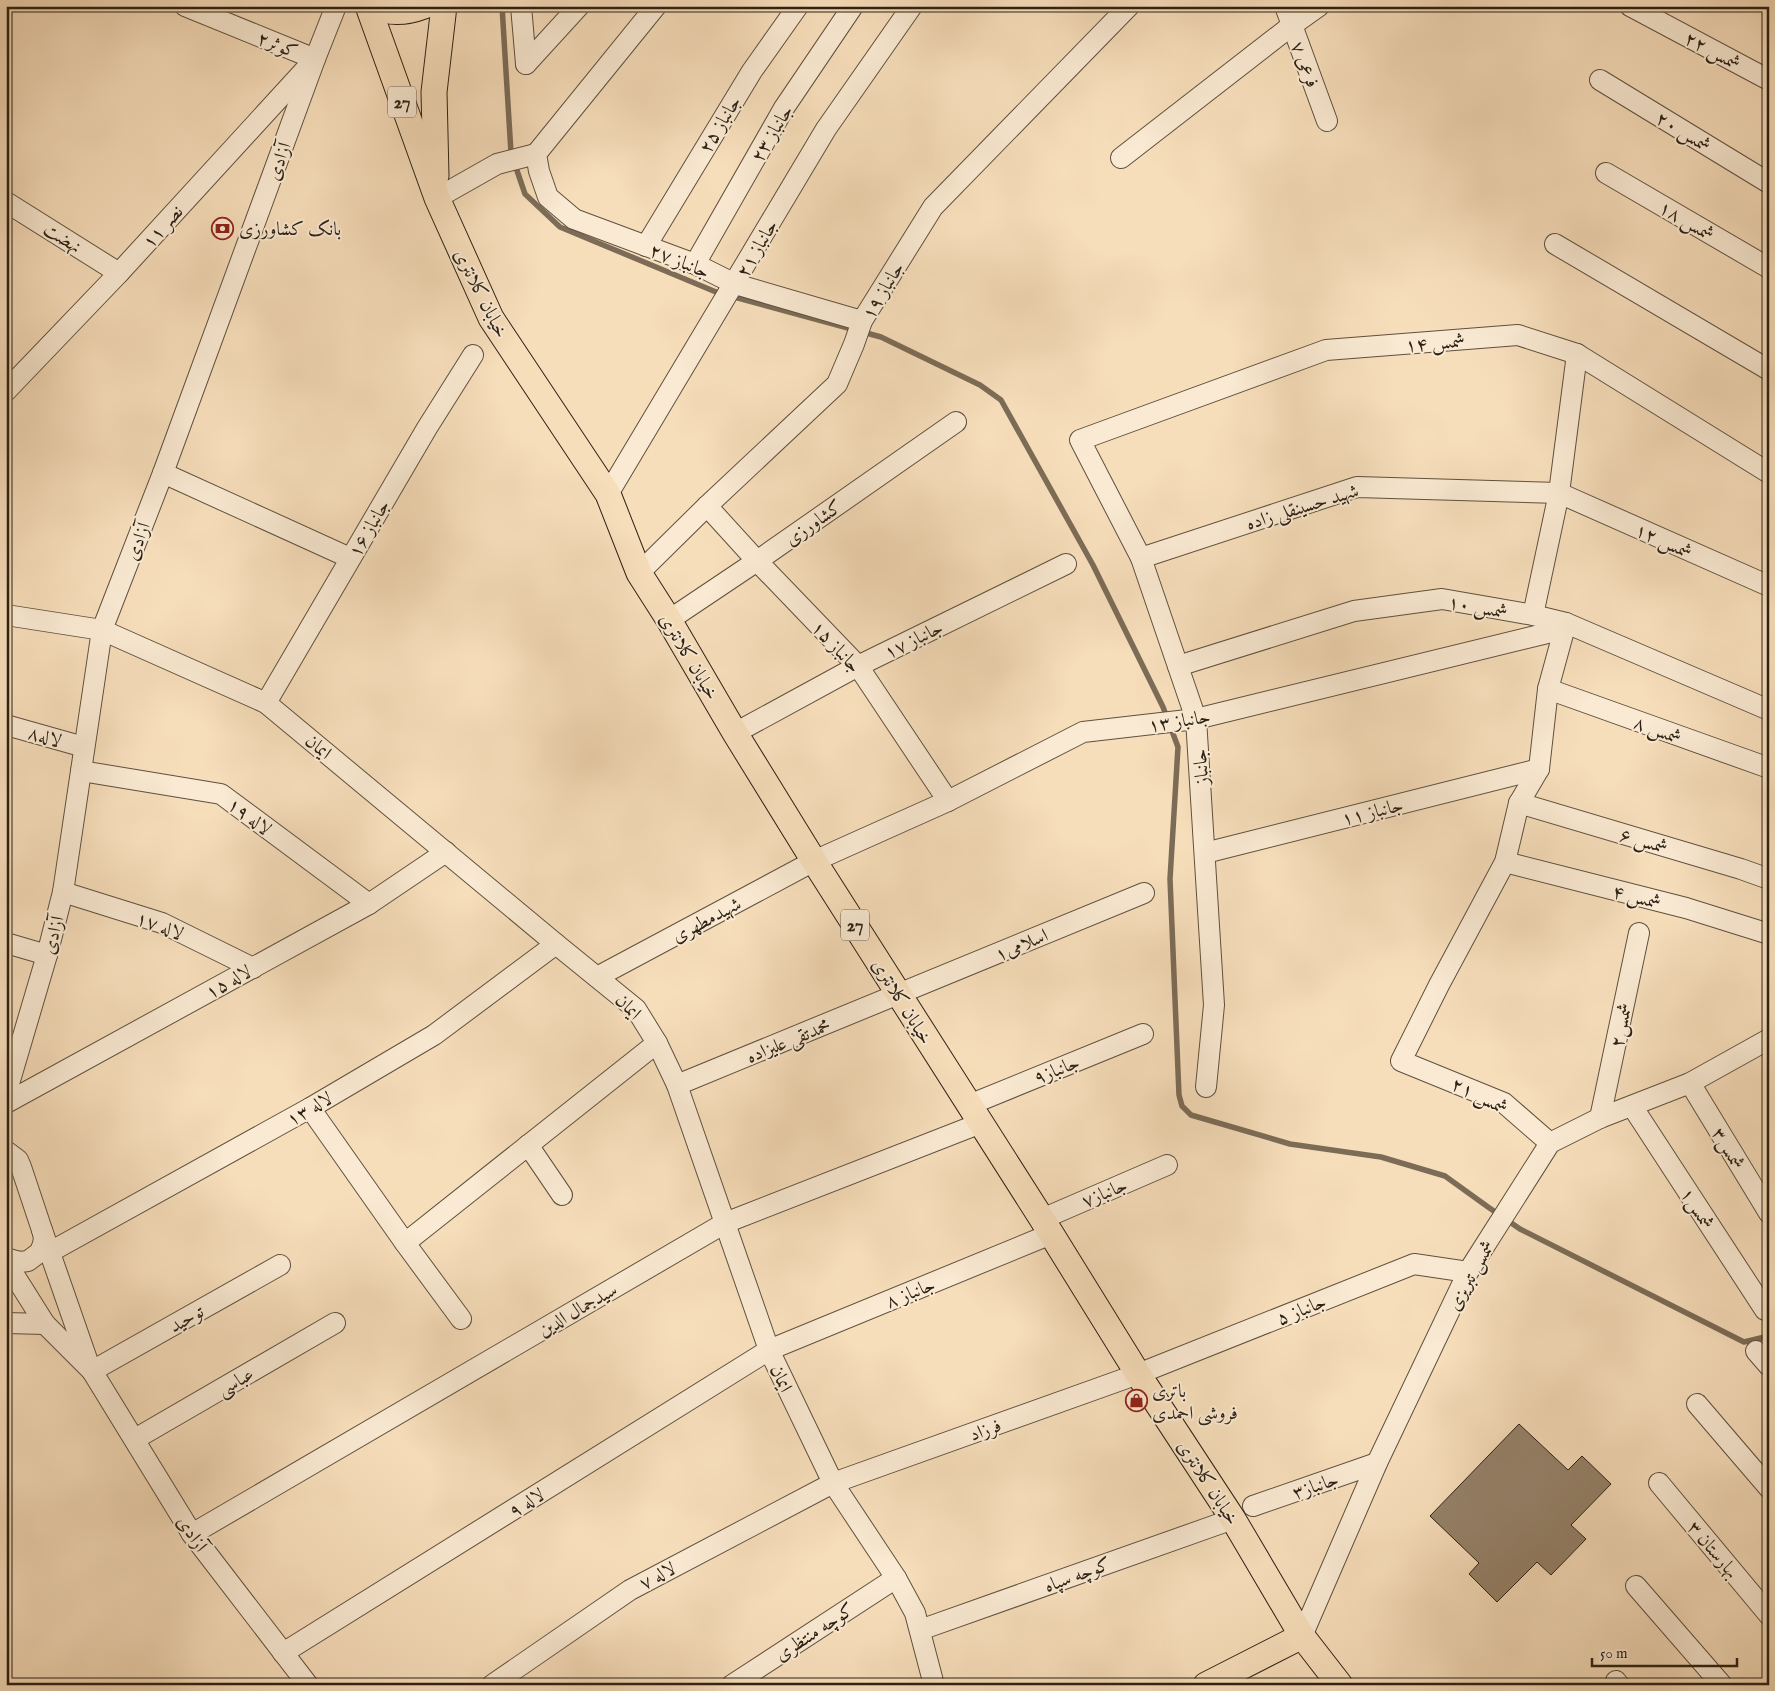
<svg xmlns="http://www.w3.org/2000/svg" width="1775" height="1691" font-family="'IM FELL English',Amiri,serif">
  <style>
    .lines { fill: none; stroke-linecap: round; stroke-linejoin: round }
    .stream { stroke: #7c6c57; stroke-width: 5.5 }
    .building { fill: #96836b; stroke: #2c2115 }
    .minor-casing { stroke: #5f503e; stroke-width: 22 }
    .major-casing { stroke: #2c2115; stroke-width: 27 }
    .minor { stroke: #faead3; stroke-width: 20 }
    .major { stroke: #f7debb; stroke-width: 25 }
    .labels { text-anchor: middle; stroke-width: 4; stroke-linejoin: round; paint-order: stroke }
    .shield { fill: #faead3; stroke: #6a5d4e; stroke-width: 1 }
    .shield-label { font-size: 18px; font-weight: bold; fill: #2c2115 }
    .street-label { font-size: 19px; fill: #2c2115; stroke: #faead3 }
    .poi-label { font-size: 19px; fill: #2c2115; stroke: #faead3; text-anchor: start }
  </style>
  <rect width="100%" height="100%" fill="#f7debb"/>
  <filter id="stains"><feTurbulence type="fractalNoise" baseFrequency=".004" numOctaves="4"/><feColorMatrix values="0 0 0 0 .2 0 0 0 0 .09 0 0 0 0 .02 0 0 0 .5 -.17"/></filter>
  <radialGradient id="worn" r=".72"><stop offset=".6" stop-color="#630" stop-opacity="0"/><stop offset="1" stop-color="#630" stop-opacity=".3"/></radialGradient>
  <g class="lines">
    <path class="stream" d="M502,6L511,153L525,194L560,227L716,292L881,337L980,385L1001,400L1093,565L1163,707L1178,747L1170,879L1179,1095L1182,1106L1191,1115L1290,1144L1381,1157L1445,1176L1488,1207L1520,1229L1744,1342L1769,1336"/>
  </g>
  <path class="building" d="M1519,1424L1568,1470L1582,1456L1611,1484L1571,1525L1586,1539L1551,1575L1537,1562L1497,1602L1469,1574L1479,1563L1430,1516Z"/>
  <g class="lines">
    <defs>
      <g id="minor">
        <path d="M521,6L526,64"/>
        <path d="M656,6L536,154L539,171L548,197L574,219L695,264L735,284L862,321"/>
        <path d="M1285,6L1327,121"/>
        <path d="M1630,6L1769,80"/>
        <path d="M526,64L579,6"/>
        <path d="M1600,80L1769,183"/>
        <path d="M1121,158L1291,26L1319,6"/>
        <path d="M1606,173L1769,268"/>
        <path d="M437,198L497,164L536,154"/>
        <path d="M6,202L119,273"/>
        <path d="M1555,244L1769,370"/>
        <path d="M646,246L752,71L798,6"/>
        <path d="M695,264L784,108L853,6"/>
        <path d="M6,391L119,273L315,59L185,6"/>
        <path d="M163,473L350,558"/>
        <path d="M608,494L826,129L912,6"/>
        <path d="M707,506L757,561L858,666L948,801"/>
        <path d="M1141,558L1357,487L1559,493L1769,586"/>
        <path d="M639,573L707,506L837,384L854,344L862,321L933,207L1129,6"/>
        <path d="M6,615L102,630L266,703L556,944L636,1009L657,1043L677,1085L769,1350L833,1483L896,1578L915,1613L934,1685"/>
        <path d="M1533,615L1559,493L1577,354"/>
        <path d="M669,620L757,561L956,422"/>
        <path d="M1178,666L1354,611L1442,599L1533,615L1566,623L1769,710"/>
        <path d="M1548,689L1769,768"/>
        <path d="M266,703L427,428L473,355"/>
        <path d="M6,725L84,747"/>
        <path d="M735,733L858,666L1066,564"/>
        <path d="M81,771L221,794L369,904"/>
        <path d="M1519,803L1741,869L1769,879"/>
        <path d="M1205,853L1539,769"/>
        <path d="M1505,862L1686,908L1769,934"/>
        <path d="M63,892L162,923L253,968"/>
        <path d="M6,943L47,955"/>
        <path d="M597,977L814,861L948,801L1083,732L1196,719L1564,629"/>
        <path d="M1690,1083L1769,1213"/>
        <path d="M677,1085L1144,893"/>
        <path d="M1206,1087L1214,1005L1196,719L1141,558L1080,440L1326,350L1518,335L1577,354L1769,473"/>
        <path d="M6,1094L47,955L63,892L102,630L163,473L315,59L336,6"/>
        <path d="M6,1103L369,904L446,852"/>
        <path d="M969,1105L1143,1034"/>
        <path d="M1632,1106L1765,1310"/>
        <path d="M310,1108L405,1243L461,1319"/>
        <path d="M1600,1118L1639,933"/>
        <path d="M1550,1143L1504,1103L1401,1061L1439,985L1505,862L1519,803L1539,769L1548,689L1566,623"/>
        <path d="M528,1145L562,1195"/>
        <path d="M6,1151L18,1160L21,1167L42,1230L44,1237L43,1244L40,1252L28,1261L20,1262L6,1258"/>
        <path d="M1042,1219L1167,1165"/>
        <path d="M42,1230L89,1365"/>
        <path d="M405,1243L657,1043"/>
        <path d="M50,1252L310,1108L434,1035L556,944"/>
        <path d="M6,1262L45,1324L92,1371L192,1534L308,1685"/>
        <path d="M6,1323L45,1324"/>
        <path d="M1756,1351L1769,1366"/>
        <path d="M92,1371L280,1265"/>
        <path d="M1697,1404L1769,1488"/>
        <path d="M135,1439L335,1323"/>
        <path d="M1659,1483L1769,1615"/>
        <path d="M1253,1506L1377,1463"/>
        <path d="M192,1534L725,1223L981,1123"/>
        <path d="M1636,1586L1722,1685"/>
        <path d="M920,1630L1233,1519"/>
        <path d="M1302,1636L1377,1463L1468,1272L1550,1143L1600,1118L1690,1083L1769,1039"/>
        <path d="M283,1653L769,1350L1051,1234"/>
        <path d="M1616,1681L1619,1685"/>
        <path d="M492,1685L630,1590L833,1483L1138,1374L1414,1264L1468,1272"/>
        <path d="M732,1685L896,1578"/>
      </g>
      <g id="major">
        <path d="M368,6L437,198L491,318L608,494L639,573L669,620L735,733L814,861L1042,1219L1138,1374L1233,1519L1302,1636L1340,1685"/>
        <path d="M375,6C391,15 408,12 424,6"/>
        <path d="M436,176L434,92L444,6"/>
        <path d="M1206,1685L1302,1636"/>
      </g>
    </defs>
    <use href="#minor" class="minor-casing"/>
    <use href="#major" class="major-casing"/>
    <use href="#minor" class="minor"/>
    <use href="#major" class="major"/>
  </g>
  <defs>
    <symbol id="bank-ring" viewBox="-11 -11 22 22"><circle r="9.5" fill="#faead3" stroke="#8f2418" stroke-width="1.5"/><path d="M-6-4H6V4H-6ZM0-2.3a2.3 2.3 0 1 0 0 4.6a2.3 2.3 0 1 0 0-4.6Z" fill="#8f2418"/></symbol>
    <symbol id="shop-ring" viewBox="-11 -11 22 22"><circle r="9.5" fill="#faead3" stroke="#8f2418" stroke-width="1.5"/><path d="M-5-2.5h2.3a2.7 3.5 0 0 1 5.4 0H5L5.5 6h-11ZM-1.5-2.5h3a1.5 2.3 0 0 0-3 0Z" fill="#8f2418"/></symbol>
  </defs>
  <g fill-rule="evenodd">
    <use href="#bank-ring" x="210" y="216" width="25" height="25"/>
    <use href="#shop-ring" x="1124" y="1388" width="25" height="25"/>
  </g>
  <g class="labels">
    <g class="shield">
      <rect x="388" y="86.5" width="28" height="31" rx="4"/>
      <rect x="841" y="909.5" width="28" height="31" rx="4"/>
    </g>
    <g class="shield-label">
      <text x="402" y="108">27</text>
      <text x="855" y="931">27</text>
    </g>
    <g class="street-label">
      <text transform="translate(278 44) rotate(22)" y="7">کوثر۲</text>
      <text transform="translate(1713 50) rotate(28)" y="7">شمس ۲۲</text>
      <text transform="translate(1306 64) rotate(69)" y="7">فرعی ۷</text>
      <text transform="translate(719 124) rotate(-59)" y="7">جانباز ۲۵</text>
      <text transform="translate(1684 131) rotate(31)" y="7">شمس ۲۰</text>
      <text transform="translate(771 133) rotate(-59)" y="7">جانباز ۲۳</text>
      <text transform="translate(278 161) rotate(-70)" y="7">آزادی</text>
      <text transform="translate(1687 220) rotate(30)" y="7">شمس ۱۸</text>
      <text transform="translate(162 226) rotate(-48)" y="7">نصر ۱۱</text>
      <text transform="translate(63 237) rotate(32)" y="7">نهضت</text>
      <text transform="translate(756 248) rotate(-60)" y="7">جانباز ۲۱</text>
      <text transform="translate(680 260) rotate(22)" y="7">جانباز ۲۷</text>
      <text transform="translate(882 290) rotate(-59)" y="7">جانباز ۱۹</text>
      <text transform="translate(482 293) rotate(63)" y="7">خیابان کلانتری</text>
      <text transform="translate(1435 342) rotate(-5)" y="7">شمس ۱۴</text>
      <text transform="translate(1302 506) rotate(-17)" y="7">شهید حسینقلی زاده</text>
      <text transform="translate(813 522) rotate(-35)" y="7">کشاورزی</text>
      <text transform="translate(368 528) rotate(-60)" y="7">جانباز ۱۶</text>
      <text transform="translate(1664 540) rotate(24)" y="7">شمس ۱۲</text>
      <text transform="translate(137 541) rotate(-69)" y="7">آزادی</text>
      <text transform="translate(1478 606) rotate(10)" y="7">شمس ۱۰</text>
      <text transform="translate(913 639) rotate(-26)" y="7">جانباز ۱۷</text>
      <text transform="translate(837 646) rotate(47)" y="7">جانباز ۱۵</text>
      <text transform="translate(690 656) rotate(59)" y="7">خیابان کلانتری</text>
      <text transform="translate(1179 720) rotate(-9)" y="7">جانباز ۱۳</text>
      <text transform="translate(1658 729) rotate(20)" y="7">شمس ۸</text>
      <text transform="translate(45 736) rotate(16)" y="7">لاله۸</text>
      <text transform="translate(319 746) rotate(40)" y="7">ایمان</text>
      <text transform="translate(1200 767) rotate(-94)" y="7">جانباز</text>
      <text transform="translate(1372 811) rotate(-14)" y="7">جانباز ۱۱</text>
      <text transform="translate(250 816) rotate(37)" y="7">لاله ۱۹</text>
      <text transform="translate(1644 840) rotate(16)" y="7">شمس ۶</text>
      <text transform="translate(1637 896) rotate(14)" y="7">شمس ۴</text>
      <text transform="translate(706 919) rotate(-28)" y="7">شهیدمطهری</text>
      <text transform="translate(160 925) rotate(21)" y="7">لاله ۱۷</text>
      <text transform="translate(52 935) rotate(-75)" y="7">آزادی</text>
      <text transform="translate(1021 944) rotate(-23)" y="7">اسلامی۱</text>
      <text transform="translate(228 981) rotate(-29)" y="7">لاله ۱۵</text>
      <text transform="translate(903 1001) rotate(58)" y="7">خیابان کلانتری</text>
      <text transform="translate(629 1006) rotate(46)" y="7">ایمان</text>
      <text transform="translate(1620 1025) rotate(-78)" y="7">شمس۲</text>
      <text transform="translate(788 1040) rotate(-22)" y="7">محمدتقی علیزاده</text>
      <text transform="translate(1056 1069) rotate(-22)" y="7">جانباز۹</text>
      <text transform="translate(1480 1095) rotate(26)" y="7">شمس ۲۱</text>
      <text transform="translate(309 1108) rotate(-30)" y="7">لاله ۱۳</text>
      <text transform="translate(1729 1148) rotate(59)" y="7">شمس۳</text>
      <text transform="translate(1104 1192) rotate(-23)" y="7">جانباز۷</text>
      <text transform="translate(1698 1208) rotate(57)" y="7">شمس۱</text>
      <text transform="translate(1470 1275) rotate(-61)" y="7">شمس تبریزی</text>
      <text transform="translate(910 1292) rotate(-22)" y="7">جانباز ۸</text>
      <text transform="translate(577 1309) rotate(-30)" y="7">سیدجمال الدین</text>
      <text transform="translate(1301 1309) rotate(-22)" y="7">جانباز ۵</text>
      <text transform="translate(186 1318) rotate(-30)" y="7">توحید</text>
      <text transform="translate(782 1378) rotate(64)" y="7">ایمان</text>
      <text transform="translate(235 1381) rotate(-30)" y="7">عباسی</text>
      <text transform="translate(985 1429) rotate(-20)" y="7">فرزاد</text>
      <text transform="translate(1209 1482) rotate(57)" y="7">خیابان کلانتری</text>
      <text transform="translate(1315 1485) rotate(-19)" y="7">جانباز۳</text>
      <text transform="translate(526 1502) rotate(-32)" y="7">لاله ۹</text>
      <text transform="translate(193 1533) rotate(56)" y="7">آزادی</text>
      <text transform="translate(1714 1549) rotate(50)" y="7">بهارستان ۳</text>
      <text transform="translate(1077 1574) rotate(-20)" y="7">کوچه سپاه</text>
      <text transform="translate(657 1575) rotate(-28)" y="7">لاله ۷</text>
      <text transform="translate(814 1631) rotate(-33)" y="7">کوچه منتظری</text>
    </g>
    <g class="poi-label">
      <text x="239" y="235">بانک کشاورزی</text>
      <text x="1152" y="1397">باتری<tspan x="1152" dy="22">فروشی احمدی</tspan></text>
    </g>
  </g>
  <rect width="1775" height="1691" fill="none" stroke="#f7debb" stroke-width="25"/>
  <rect x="8" y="8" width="1760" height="1676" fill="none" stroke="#2c2115" stroke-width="2.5"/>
  <rect x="12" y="12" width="1750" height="1666" fill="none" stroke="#2c2115"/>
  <path d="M1592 1658v8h145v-8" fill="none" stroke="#2c2115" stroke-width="2.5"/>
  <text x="1600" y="1658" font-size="15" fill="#2c2115" stroke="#faead3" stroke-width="4" paint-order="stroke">50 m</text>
  <rect width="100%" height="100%" filter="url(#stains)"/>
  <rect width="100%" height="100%" fill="url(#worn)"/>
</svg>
